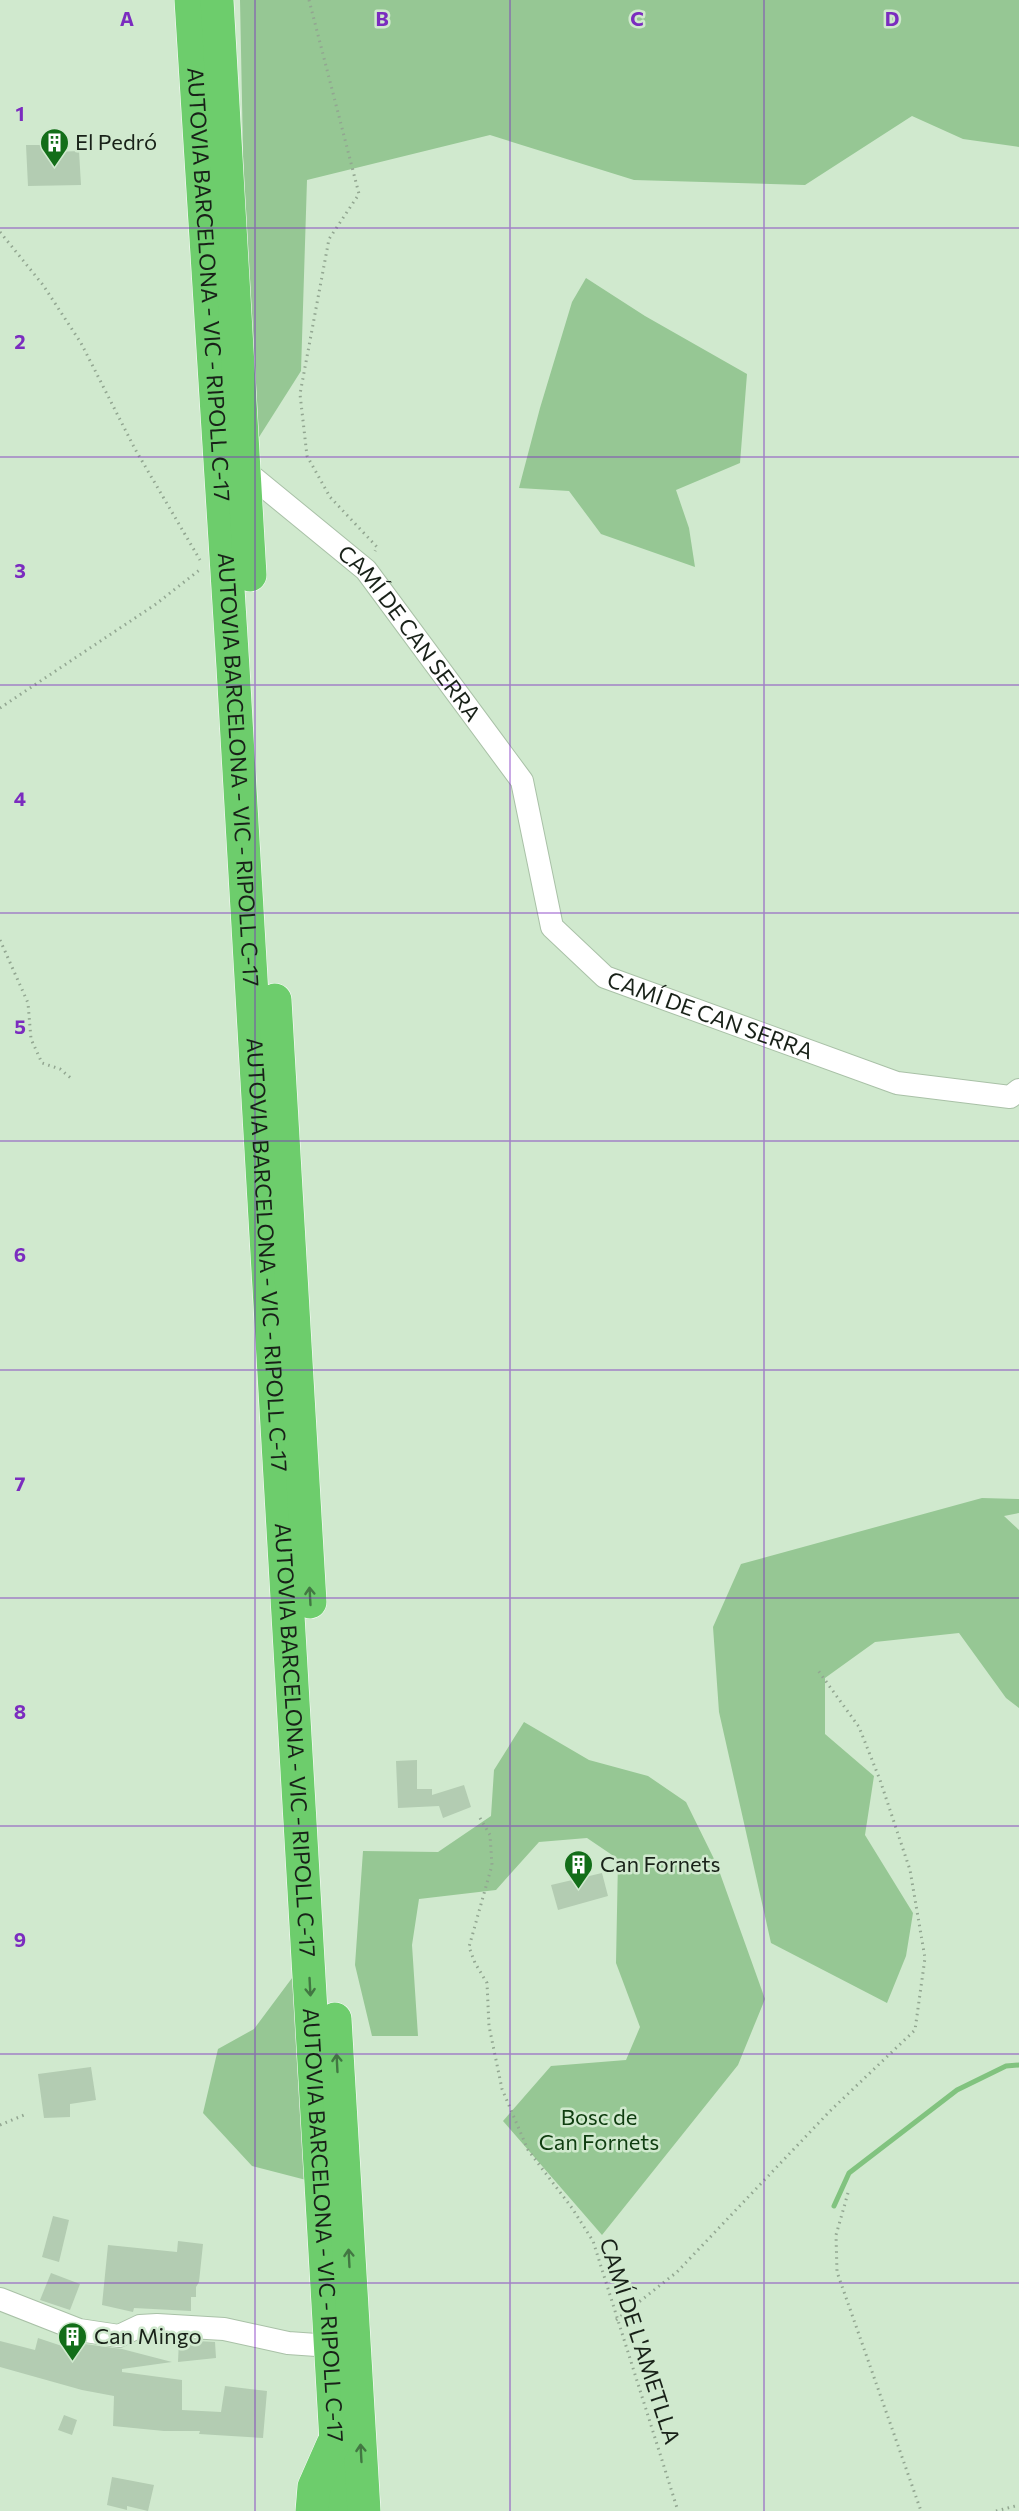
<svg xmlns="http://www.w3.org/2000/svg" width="1019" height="2511" font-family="Commissioner,sans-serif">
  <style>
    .green { fill: #96c794 }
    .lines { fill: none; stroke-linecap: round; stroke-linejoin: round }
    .stream { stroke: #81c37f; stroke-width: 5 }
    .building { fill: #b3ccb2 }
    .minor-casing { stroke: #a9c1a7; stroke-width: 24 }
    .highway-casing { stroke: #fff; stroke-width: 34 }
    .path { stroke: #92a691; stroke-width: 3; stroke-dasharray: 1.5 4.5; stroke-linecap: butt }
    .minor { stroke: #fff; stroke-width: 22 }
    .highway { stroke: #6dcd6c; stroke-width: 33 }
    .oneway { stroke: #427742 }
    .grid { fill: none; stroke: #7b2cbf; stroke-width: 1.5; stroke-opacity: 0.55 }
    .labels { text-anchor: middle; stroke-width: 5; stroke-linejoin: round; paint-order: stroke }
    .poi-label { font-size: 22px; fill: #182118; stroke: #d0e9ce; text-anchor: start }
    .street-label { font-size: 22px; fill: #182118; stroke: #d0e9ce }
    .park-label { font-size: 22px; fill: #0f3d10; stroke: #d0e9ce }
    .grid-label { font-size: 20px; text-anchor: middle; font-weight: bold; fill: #7b2cbf; stroke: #d0e9ce; stroke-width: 5; stroke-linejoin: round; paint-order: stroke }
  </style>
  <rect width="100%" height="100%" fill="#d0e9ce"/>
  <g class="green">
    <path d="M240,0H1019V147L963,139L912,116L805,185L634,180L490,135L307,180L301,371L249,453Z"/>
    <path d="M586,278L645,316L747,374L740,463L676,490L689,528L695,567L601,534L569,491L519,488L540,408L572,302Z"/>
    <path d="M982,1498L1019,1499V1513L1004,1516L1019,1530V1708L1006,1698L959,1633L875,1642L825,1678V1734L874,1776L865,1835L913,1913L906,1956L887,2003L771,1943L719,1712L713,1627L741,1564Z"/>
    <path d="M524,1722L589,1760L648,1776L686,1802L717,1865L765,1999L738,2065L602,2235L503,2121L551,2066L626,2060L640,2027L616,1963L618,1859L587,1838L539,1842L496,1890L419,1899L412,1945L418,2036H372L355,1965L363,1851L438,1852L491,1816L494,1770Z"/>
    <path d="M298,1970L310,2181L252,2166L203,2113L218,2049L254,2029Z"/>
  </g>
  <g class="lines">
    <path class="stream" d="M834,2206L849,2173L957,2090L1006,2066L1019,2065"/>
  </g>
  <g class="building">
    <path d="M26,145H51L55,152L79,151L81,185L28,186Z"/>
    <path d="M417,1760V1789H432V1795L464,1785L471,1807L443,1818L439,1806L398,1808L396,1761Z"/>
    <path d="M602,1873L608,1896L558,1910L551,1885Z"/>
    <path d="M91,2067L96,2100L70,2104V2117L44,2118L38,2074Z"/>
    <path d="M53,2216L69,2220L59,2262L42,2257Z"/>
    <path d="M178,2241L203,2244L199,2282L196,2287V2297H191V2311L134,2308L133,2312L102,2305L108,2245L177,2252Z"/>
    <path d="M51,2273L80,2284L70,2310L40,2300Z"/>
    <path d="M38,2338L65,2347L66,2340L77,2343L122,2349L172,2362L122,2369V2372L182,2380V2410L221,2412L225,2386L267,2391L263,2438L199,2434L200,2431H164L113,2426L114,2396L82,2390L0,2367V2341L35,2350Z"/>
    <path d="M179,2340L215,2342L216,2358L178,2362Z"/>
    <path d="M64,2415L77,2420L72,2435L58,2430Z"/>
    <path d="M112,2477L154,2485L148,2511L127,2506V2510L107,2505Z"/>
  </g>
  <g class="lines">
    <defs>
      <g id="minor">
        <path id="s1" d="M244,470L366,570L522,781L552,927L605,977L897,1083L1010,1097L1019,1090"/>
        <path d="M0,2299L79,2330L119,2336L140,2326L157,2325L224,2329L288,2343L331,2346"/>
      </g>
      <g id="highway">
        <path id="s2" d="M191,0L233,668L340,2511"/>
        <path d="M217,0L250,575"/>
        <path d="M275,1000L310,1602"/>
        <path d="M335,2019L364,2511"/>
        <path d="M312,2511L314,2487L333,2444"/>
      </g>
    </defs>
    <use href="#minor" class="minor-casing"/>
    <use href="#highway" class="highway-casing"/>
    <g class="path">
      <path d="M309,0L359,194L329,239L300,394L307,456L330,497L377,547L375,551"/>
      <path d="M0,232L43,285L81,343L135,449L200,560"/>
      <path d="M0,708L156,604L202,568"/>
      <path d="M0,940L28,1003L31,1039L42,1063L60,1069L72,1079"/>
      <path d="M480,1818L490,1835L492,1865L469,1947L475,1963L487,1983L489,2026L502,2089L528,2150L572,2208L593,2241L678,2511"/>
      <path d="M0,2125L24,2115"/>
      <path d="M848,2193L836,2235L837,2272L921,2511"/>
      <path d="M616,2320L677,2272L830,2111L915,2030L925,1958L910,1870L880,1780L859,1727L817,1669"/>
      <path d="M996,2511L1019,2505"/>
    </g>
    <use href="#minor" class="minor"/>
    <use href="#highway" class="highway"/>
  </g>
  <defs><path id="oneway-shaft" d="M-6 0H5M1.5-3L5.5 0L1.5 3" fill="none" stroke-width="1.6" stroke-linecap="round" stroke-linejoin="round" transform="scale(1.5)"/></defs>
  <g class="oneway">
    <use href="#oneway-shaft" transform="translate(310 1596) rotate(-93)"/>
    <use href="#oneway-shaft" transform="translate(310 1987) rotate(87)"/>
    <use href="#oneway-shaft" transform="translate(337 2063) rotate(-93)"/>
    <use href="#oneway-shaft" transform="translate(349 2258) rotate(-93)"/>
    <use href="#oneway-shaft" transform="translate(361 2453) rotate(-93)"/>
  </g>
  <path class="grid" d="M255,0V2511M510,0V2511M764,0V2511M0,228H1019M0,457H1019M0,685H1019M0,913H1019M0,1141H1019M0,1370H1019M0,1598H1019M0,1826H1019M0,2054H1019M0,2283H1019"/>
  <defs>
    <symbol id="building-pin" viewBox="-11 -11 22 30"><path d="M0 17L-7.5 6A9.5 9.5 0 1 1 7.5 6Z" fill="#136e19" stroke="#d0e9ce"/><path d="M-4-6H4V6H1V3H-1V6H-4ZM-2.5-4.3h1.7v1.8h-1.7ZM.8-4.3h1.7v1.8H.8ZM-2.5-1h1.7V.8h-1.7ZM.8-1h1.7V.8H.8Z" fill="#fff"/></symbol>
  </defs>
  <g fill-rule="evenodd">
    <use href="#building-pin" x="38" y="126" width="33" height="45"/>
    <use href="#building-pin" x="562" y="1848" width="33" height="45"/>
    <use href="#building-pin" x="56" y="2320" width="33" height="45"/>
  </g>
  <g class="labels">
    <g class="poi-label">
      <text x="75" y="150">El Pedró</text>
      <text x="600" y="1872">Can Fornets</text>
      <text x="94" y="2344">Can Mingo</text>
    </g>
    <g class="street-label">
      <text dy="8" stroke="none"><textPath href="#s2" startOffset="285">AUTOVIA BARCELONA - VIC - RIPOLL C-17</textPath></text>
      <text dy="8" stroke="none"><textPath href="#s1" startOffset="234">CAMÍ DE CAN SERRA</textPath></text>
      <text dy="8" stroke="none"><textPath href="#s2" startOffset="771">AUTOVIA BARCELONA - VIC - RIPOLL C-17</textPath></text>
      <text dy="8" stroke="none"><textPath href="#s1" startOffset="754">CAMÍ DE CAN SERRA</textPath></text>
      <text dy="8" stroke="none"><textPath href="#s2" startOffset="1257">AUTOVIA BARCELONA - VIC - RIPOLL C-17</textPath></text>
      <text dy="8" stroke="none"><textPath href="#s2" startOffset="1743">AUTOVIA BARCELONA - VIC - RIPOLL C-17</textPath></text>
      <text dy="8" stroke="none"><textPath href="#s2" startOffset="2229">AUTOVIA BARCELONA - VIC - RIPOLL C-17</textPath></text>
      <text transform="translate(640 2341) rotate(72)" y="8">CAMÍ DE L'AMETLLA</text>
    </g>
    <g class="park-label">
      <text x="599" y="2125">Bosc de<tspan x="599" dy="25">Can Fornets</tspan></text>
    </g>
  </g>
  <g class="grid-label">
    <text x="127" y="26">A</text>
    <text x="382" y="26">B</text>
    <text x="637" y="26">C</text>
    <text x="892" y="26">D</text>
    <text x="20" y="121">1</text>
    <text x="20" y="349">2</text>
    <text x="20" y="578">3</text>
    <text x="20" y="806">4</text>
    <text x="20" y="1034">5</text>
    <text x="20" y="1262">6</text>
    <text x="20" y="1491">7</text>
    <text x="20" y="1719">8</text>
    <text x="20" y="1947">9</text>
  </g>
</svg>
